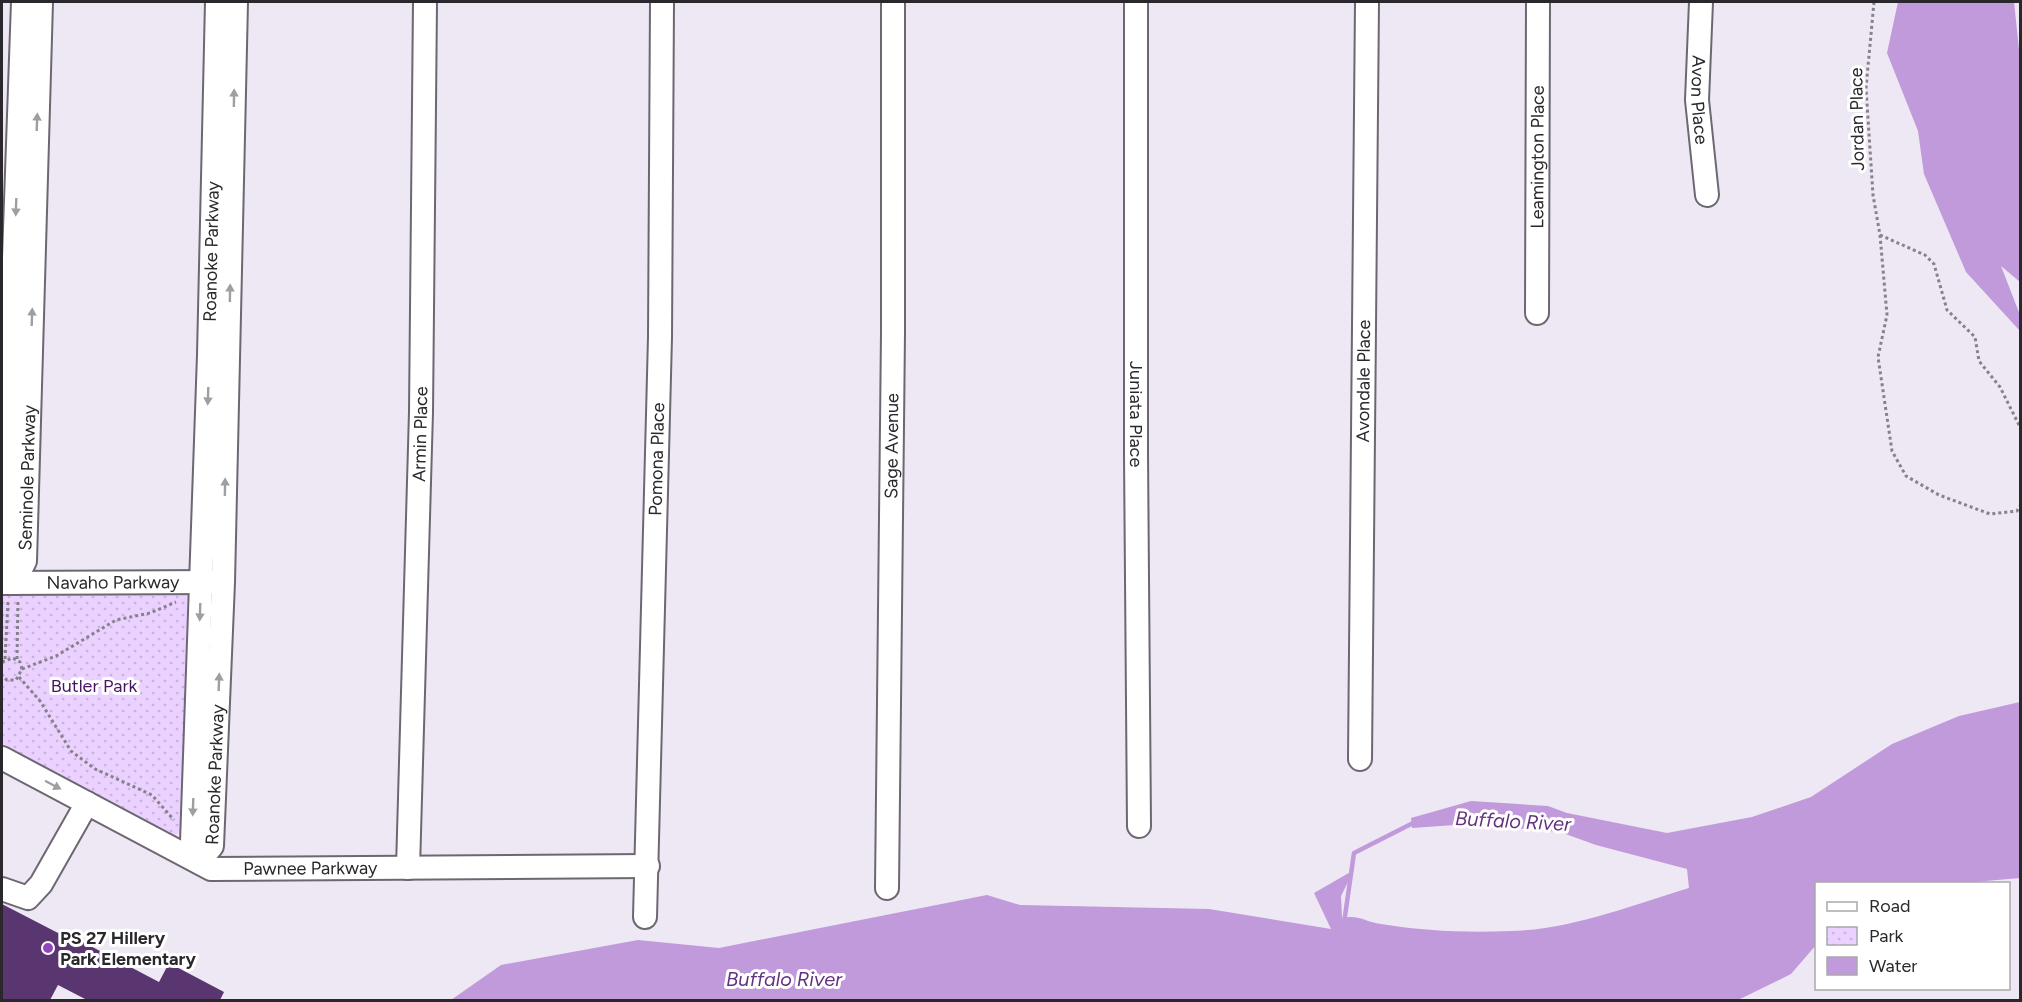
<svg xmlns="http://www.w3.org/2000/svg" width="2022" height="1002" font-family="Figtree,sans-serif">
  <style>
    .park { fill: url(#park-dots) }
    .water { fill: #c09ada }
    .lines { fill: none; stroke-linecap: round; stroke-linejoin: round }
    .stream { stroke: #c09ada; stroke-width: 4.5 }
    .building { fill: #59366f }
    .minor-casing { stroke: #6d6772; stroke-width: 26 }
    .path { stroke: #86828a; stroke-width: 3; stroke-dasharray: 3 3; stroke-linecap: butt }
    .minor { stroke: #fff; stroke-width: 22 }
    .oneway { fill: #9f9ea0 }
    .poi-dot { fill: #8e46b8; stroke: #fff; stroke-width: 2 }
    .labels { text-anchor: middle; stroke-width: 6; stroke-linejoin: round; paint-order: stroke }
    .street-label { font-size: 18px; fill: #2a282c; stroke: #fff }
    .park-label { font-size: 18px; fill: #471562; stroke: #fff }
    .poi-label { font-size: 18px; font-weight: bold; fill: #2a282c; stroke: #fff; text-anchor: start }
    .water-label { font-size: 20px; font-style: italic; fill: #62327e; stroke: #fff }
  </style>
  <defs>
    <pattern id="park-dots" width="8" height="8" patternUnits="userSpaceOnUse" patternTransform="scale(1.5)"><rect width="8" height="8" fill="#ebd1ff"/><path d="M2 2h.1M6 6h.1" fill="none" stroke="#cab3db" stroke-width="1.8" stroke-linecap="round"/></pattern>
  </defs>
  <rect width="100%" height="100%" fill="#eee7f4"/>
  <path class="park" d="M189,592L183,830L174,836L2,746V593Z"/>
  <g class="water">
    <path d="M1898,2H2014L2020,59V282L2001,266L2020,315V331L1966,272L1924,174L1918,131L1887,53Z"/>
    <path d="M2020,702V878L1951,884H1816V945L1791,974L1738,1000H451L501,965L638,940L719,948L987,895L1020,905L1209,909L1331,929L1314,893L1354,870L1341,896L1342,918C1360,914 1365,922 1381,924C1423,931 1468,933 1510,931C1571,930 1632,905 1689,888L1687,869L1596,845L1560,832L1469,824L1412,828L1411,818L1471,801L1548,806L1567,813L1667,833L1752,817L1811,797L1892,744L1959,716Z"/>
  </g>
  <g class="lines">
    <path class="stream" d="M1344,923L1354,853L1417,821"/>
  </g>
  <path class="building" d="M2,904L58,933L60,930L159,982L169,963L224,992L220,1000H87L58,985L50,1000H2Z"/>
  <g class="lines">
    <defs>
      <g id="minor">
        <path id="s1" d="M1136,2V454L1139,826"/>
        <path id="s2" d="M1701,2L1697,100L1707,195"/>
        <path id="s3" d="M1537,313L1538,2"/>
        <path id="s4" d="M3,583L216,582"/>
        <path id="s5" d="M14,583L25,561L41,2"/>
        <path d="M14,583L7,566L5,513L23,2"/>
        <path id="s6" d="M2,758L211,869L648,866"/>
        <path id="s7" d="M1360,759L1367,2"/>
        <path id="s8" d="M199,862L212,846L223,582L236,2"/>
        <path id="s9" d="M199,862L192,842L209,355L217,2"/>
        <path id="s10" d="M408,868L421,412L425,2"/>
        <path id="s11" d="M887,888L893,332V2"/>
        <path d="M2,889L28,898L41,884L87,803"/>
        <path id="s12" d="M645,917L660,337L662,2"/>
      </g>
    </defs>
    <use href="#minor" class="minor-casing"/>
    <g class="path">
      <path d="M1874,2L1866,88L1873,195L1880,235L1887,315L1878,357L1892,451L1906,476L1939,495L1990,514L2017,511L2020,506"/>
      <path d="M1880,235L1925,255L1934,264L1947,310L1975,337L1979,361L2000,387L2020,427"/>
      <path d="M5,659L8,602"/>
      <path d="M17,659L18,599"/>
      <path d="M2,662L13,658L20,662L22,669L16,680H7L2,676"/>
      <path d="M22,669L56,656L116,620L150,613L176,602"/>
      <path d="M19,677L40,701L71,751L95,769L152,795L174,820"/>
    </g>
    <use href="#minor" class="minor"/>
  </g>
  <defs><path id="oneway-solid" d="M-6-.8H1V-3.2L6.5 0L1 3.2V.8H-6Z" transform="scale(1.5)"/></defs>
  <g class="oneway">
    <use href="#oneway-solid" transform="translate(234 98) rotate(-89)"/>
    <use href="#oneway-solid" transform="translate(37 122) rotate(-88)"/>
    <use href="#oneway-solid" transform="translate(16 207) rotate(92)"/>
    <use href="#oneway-solid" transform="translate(230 293) rotate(-89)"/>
    <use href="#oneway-solid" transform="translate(32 317) rotate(-88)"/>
    <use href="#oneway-solid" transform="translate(208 396) rotate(92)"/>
    <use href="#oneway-solid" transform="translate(225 487) rotate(-89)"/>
    <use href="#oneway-solid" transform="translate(200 612) rotate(92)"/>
    <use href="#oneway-solid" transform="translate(219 682) rotate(-88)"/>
    <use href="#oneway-solid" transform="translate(53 785) rotate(28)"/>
    <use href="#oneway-solid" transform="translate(193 807) rotate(92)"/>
  </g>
  <circle class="poi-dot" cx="48" cy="948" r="6"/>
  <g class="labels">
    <g class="street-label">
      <text dy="6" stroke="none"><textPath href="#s2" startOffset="98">Avon Place</textPath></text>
      <text transform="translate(1857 119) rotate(-91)" y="6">Jordan Place</text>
      <text dy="6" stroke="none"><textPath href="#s3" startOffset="156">Leamington Place</textPath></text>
      <text dy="6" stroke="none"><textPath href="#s9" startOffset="612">Roanoke Parkway</textPath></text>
      <text dy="6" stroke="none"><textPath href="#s7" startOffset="378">Avondale Place</textPath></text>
      <text dy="6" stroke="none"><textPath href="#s1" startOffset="412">Juniata Place</textPath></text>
      <text dy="6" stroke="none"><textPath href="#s10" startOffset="434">Armin Place</textPath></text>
      <text dy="6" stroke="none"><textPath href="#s11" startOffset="442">Sage Avenue</textPath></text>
      <text dy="6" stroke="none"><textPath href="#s12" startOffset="458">Pomona Place</textPath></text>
      <text dy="6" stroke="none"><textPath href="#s5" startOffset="108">Seminole Parkway</textPath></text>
      <text dy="6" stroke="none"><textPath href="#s4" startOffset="110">Navaho Parkway</textPath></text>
      <text dy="6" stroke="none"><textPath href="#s8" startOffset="92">Roanoke Parkway</textPath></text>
      <text dy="6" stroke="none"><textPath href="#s6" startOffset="336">Pawnee Parkway</textPath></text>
    </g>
    <g class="park-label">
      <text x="94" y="692">Butler Park</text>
    </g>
    <g class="poi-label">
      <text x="60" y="944">PS 27 Hillery<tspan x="60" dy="21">Park Elementary</tspan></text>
    </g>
    <g class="water-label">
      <text transform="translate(1513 821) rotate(3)" y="7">Buffalo River</text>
      <text x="784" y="986">Buffalo River</text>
    </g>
  </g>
  <rect width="2022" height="1002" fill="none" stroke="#2a282c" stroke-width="6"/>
  <rect x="1815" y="882" width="195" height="108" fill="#ffffff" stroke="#aaa9ab" stroke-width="1.5"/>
  <rect x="1827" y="902" width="30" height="9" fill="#ffffff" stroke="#aaa9ab" stroke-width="1.5"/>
  <text x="1869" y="912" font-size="18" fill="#2a282c">Road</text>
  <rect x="1827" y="927" width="30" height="18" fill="url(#park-dots)" stroke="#aaa9ab" stroke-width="1.5"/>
  <text x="1869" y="942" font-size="18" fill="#2a282c">Park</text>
  <rect x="1827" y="957" width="30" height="18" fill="#c09ada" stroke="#aaa9ab" stroke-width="1.5"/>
  <text x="1869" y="972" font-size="18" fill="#2a282c">Water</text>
</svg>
